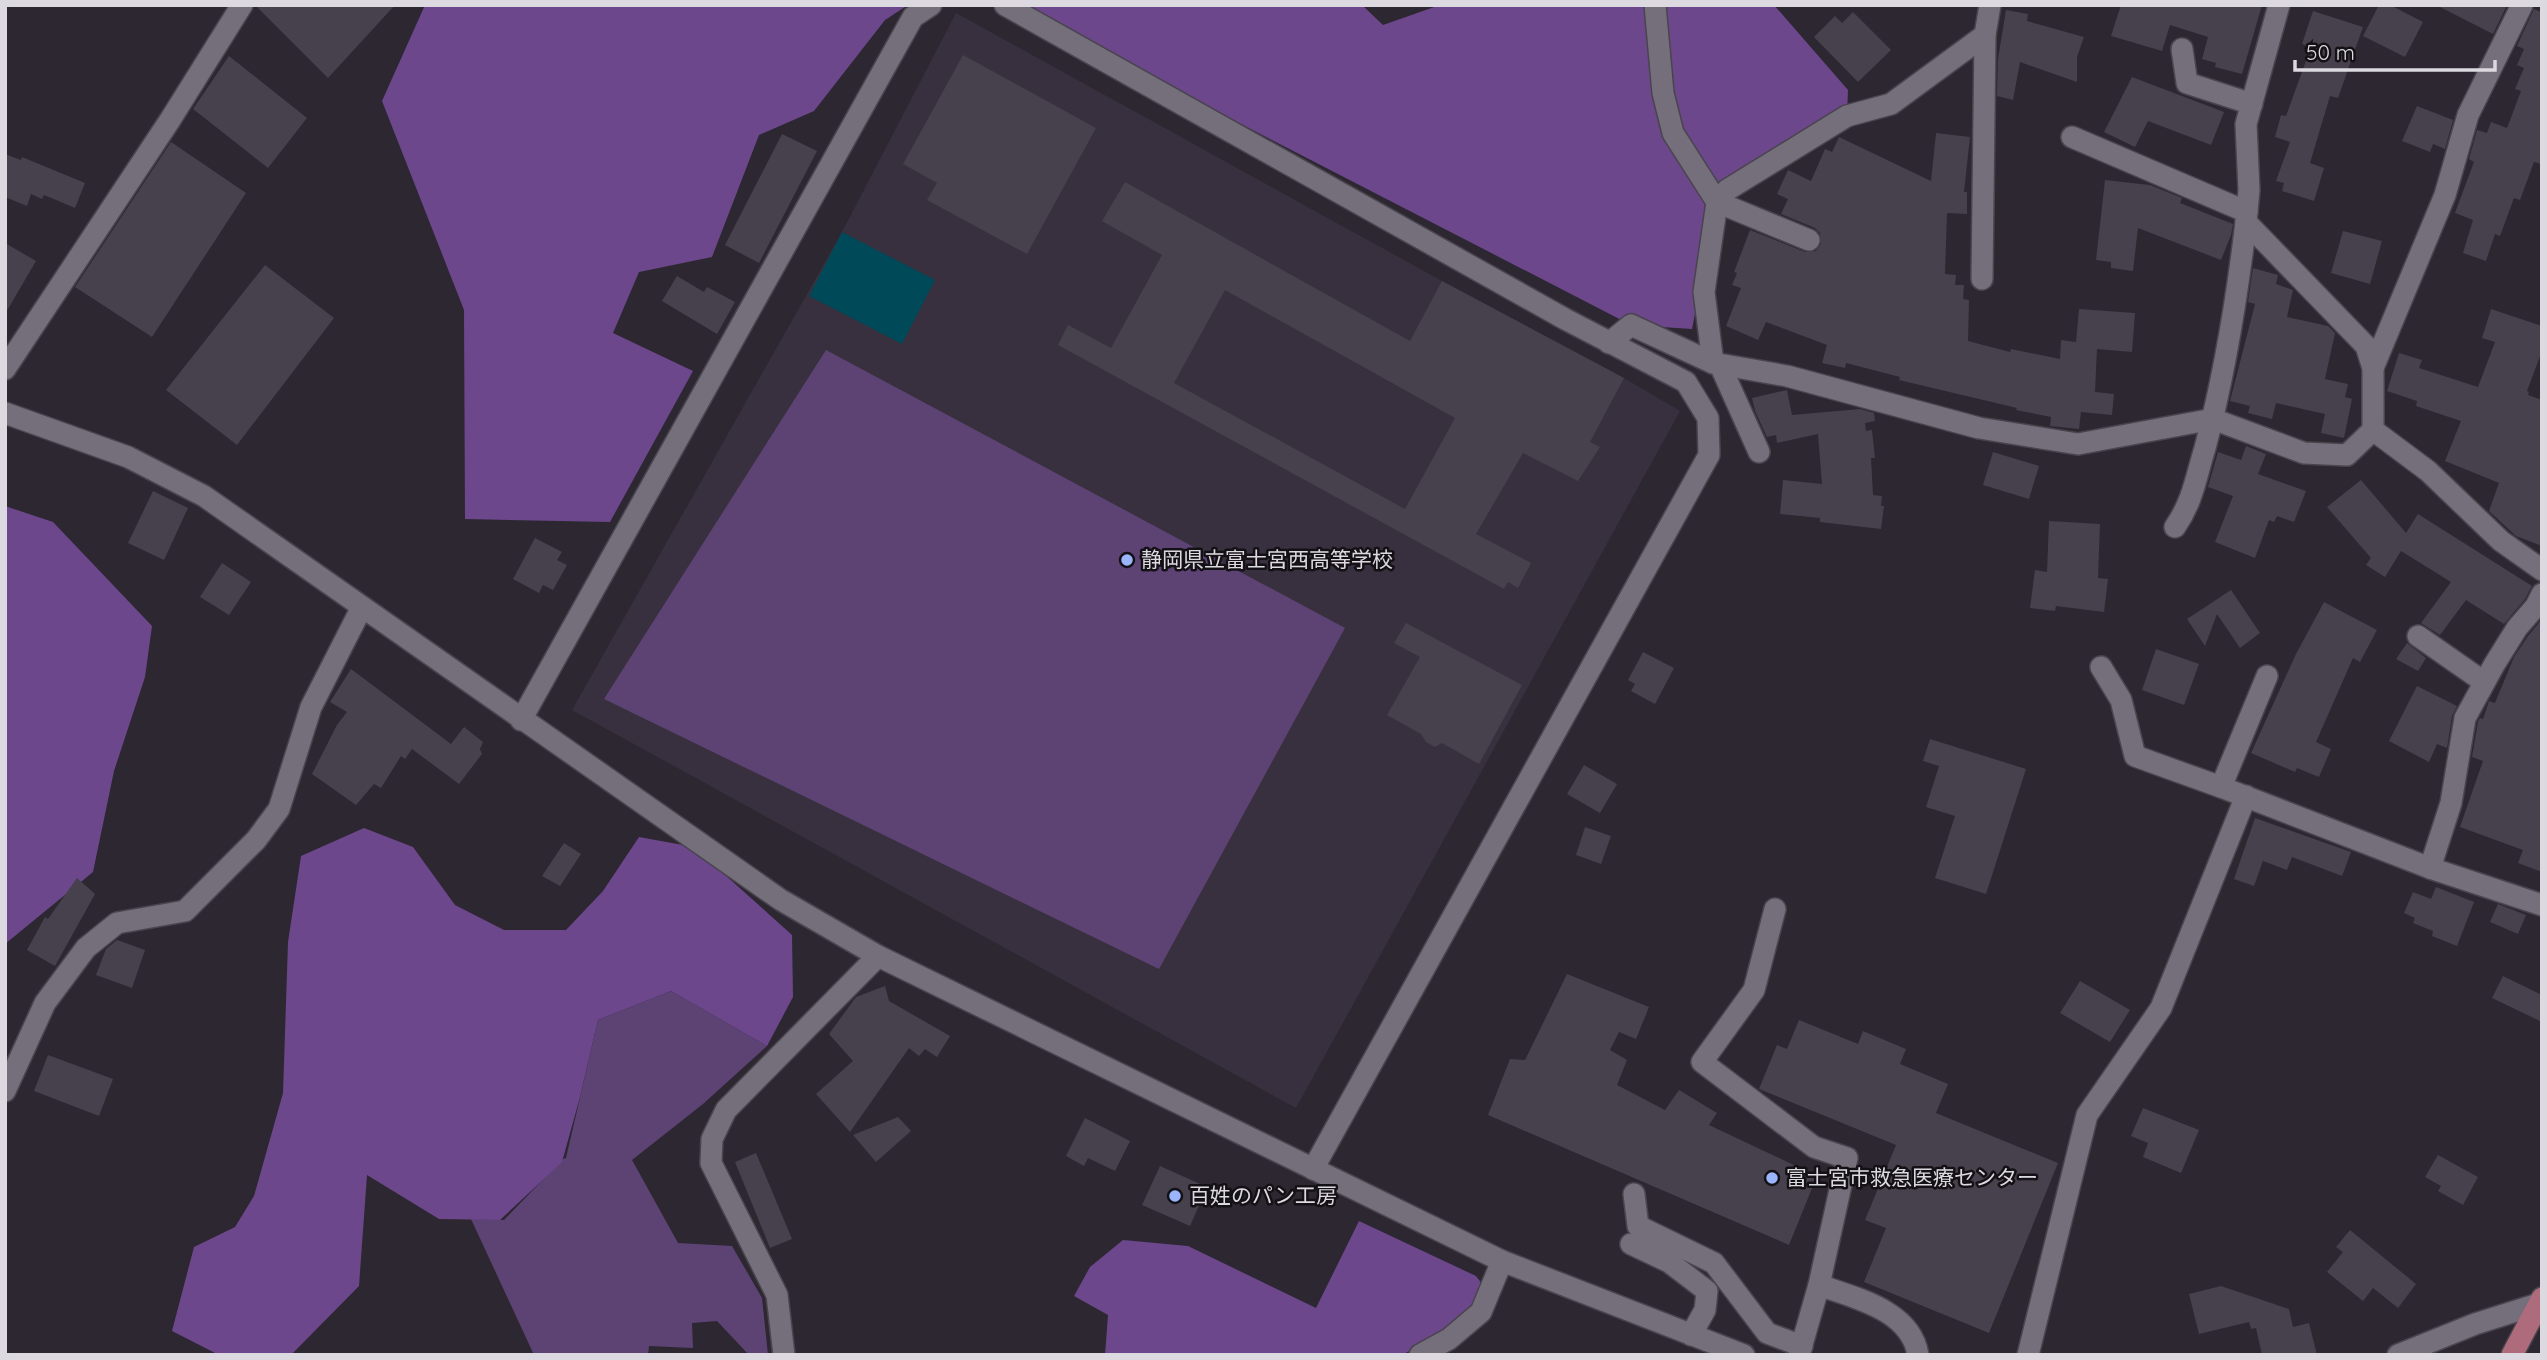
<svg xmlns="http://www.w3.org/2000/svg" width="2547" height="1360" font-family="Quicksand,'Noto Sans JP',sans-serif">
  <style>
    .built { fill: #38303f }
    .green { fill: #5d4374 }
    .forest { fill: #6c478c }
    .water { fill: #004959 }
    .building { fill: #46414c; fill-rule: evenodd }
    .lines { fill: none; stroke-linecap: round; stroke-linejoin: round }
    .minor-casing { stroke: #49444d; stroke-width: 24 }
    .major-casing { stroke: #49444d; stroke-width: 24 }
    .minor { stroke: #746f7a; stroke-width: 21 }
    .major { stroke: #ae6b7b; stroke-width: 21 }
    .poi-dot { fill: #9bb5fd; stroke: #141116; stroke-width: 2.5 }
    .labels { text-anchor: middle; stroke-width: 5; stroke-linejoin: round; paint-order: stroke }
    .poi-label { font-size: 21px; fill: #dcd9e0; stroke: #141116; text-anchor: start }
  </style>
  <rect width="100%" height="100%" fill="#2c2731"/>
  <path class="built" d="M956,13L1442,281L1624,378L1680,411L1296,1108L572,710L842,232Z"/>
  <g class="green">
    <path d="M826,350L1345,628L1159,969L604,699Z"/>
    <path d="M671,991L767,1046L703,1104L632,1160L678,1243L732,1246L762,1298L768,1355H749L717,1321L692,1323L693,1348L649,1346L648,1355H534L471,1219L504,1220L563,1159L566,1158L598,1020Z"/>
  </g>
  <g class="forest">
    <path d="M425,5H908L885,20L814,111L759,135L712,257L639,272L613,333L693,371L610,522L465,519L464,310L382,101Z"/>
    <path d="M1010,5H1362L1383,25L1440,5H1774L1848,90L1847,116L1717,202L1692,329L1631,325Z"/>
    <path d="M5,506L53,522L152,626L145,677L114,771L93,872L5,944Z"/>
    <path d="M364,828L413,847L455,905L504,930H566L603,891L639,837L694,847L792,935L793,997L767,1046L671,991L598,1020L580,1097L562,1162L500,1220L439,1219L367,1175L359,1286L291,1355H219L172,1331L194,1247L235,1227L254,1196L283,1093L288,942L301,856Z"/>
    <path d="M1359,1221L1476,1276L1482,1284L1474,1307L1424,1343L1402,1355H1105L1108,1315L1074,1296L1090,1267L1123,1240L1188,1246L1316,1308Z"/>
  </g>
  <path class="water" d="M842,232L935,280L902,344L809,296Z"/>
  <g class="building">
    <path d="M255,5H395L328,78Z"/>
    <path d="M2121,5H2262L2242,74L2215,67L2216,63L2202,59L2208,37L2170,25L2162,51L2111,36Z"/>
    <path d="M2379,5H2390L2423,22L2405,57L2363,36Z"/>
    <path d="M2436,5H2507L2493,34Z"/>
    <path d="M2534,9L2541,12L2542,9V164L2534,162L2520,200L2514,198L2500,236L2495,234L2486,261L2463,253L2473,220L2455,213L2474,162L2469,159L2477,130L2487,133L2491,122L2507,128L2521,91L2515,89L2524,68L2517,65L2524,49L2517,46Z"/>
    <path d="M2006,10L2028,14L2027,21L2084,37L2077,57V82L2020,62L2013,100L1997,96L1998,59Z"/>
    <path d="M2313,11L2363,27L2338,98L2330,96L2310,163L2324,168L2314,201L2282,191L2284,183L2276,181L2290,142L2275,137L2281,115L2286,116L2311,47L2302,44Z"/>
    <path d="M1853,12L1891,50L1858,82L1814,37L1835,16L1842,23Z"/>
    <path d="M963,55L1096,128L1027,254L927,200L937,183L903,164Z"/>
    <path d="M229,56L307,118L268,168L193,109Z"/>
    <path d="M2132,77L2224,112L2211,145L2148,121L2135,147L2104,132Z"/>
    <path d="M2417,106L2453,120L2445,149L2433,144L2430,152L2402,141Z"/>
    <path d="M1936,133L1970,137L1964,192H1967V214L1947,213L1945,274L1956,275L1955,285H1964L1963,299L1969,300L1968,341L2010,352L2011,349L2060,359L2061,340L2076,342L2079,309L2135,313L2132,352L2097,349L2095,392L2114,394L2112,415L2081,412L2079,429L2050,426L2051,417L2016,410L2017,408L1899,380L1900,377L1846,363L1845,368L1822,363L1827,345L1766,322L1758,340L1726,326L1741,288L1732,285L1737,273L1734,272L1750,230L1805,252L1816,251L1821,244L1820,233L1815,228L1781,214L1788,199L1777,194L1788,170L1811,181L1825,149L1832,152L1839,137L1931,181Z"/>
    <path d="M782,134L817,151L759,263L725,245Z"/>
    <path d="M171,142L246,193L152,337L75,287Z"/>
    <path d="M5,154L21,160L22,157L85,183L75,208L44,195L42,199L31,194L27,206L5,197Z"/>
    <path d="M2105,180L2150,185L2182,198L2180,203L2233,224L2231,235L2221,260L2138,228L2133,271L2111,268V262L2096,260Z"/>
    <path d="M1125,182L1410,341L1442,281L1624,378L1590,442L1600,447L1578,481L1523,453L1476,534L1531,563L1518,588L1508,582L1504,589L1058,345L1068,325L1111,348L1162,255L1102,221ZM1225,290L1455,418L1405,509L1174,383Z"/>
    <path d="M2343,231L2382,241L2370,284L2331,273Z"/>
    <path d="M5,243L36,261L5,314Z"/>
    <path d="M265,265L334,318L237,445L166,390Z"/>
    <path d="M2253,268L2278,275L2276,284L2293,290L2287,317L2328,326L2335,333L2325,379L2348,384L2345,397L2352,399L2344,438L2321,433L2325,414L2276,403L2272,419L2248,413L2250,406L2230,401L2255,304L2248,302Z"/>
    <path d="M677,276L704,292L707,287L735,302L717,334L662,301Z"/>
    <path d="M2491,309L2542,326V351L2527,391L2529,392L2528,395L2542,400V546L2516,536L2489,511L2499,483L2445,461L2461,421L2416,406L2417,401L2387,391L2399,353L2422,360L2419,368L2478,387L2495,342L2482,338Z"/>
    <path d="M1787,390L1792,415L1860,409L1874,413L1875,421L1865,423L1866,431L1872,430L1875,458H1871L1873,495L1882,496L1881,506H1884L1881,529L1820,522V518L1780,514L1783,480L1822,484L1818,434L1777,443L1776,435L1767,437L1755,411L1752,398Z"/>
    <path d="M2246,446L2266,454L2258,474L2306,491L2294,522L2277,516L2274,522L2269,520L2255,558L2215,542L2233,496L2208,487L2218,452L2241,460Z"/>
    <path d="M1993,452L2039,466L2029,499L1983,485Z"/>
    <path d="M2361,480L2406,533L2418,514L2532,586L2525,599L2504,624L2466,600L2440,635L2421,623L2451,582L2401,551L2385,577L2366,565L2371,558L2327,507Z"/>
    <path d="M153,491L188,508L164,560L128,543Z"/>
    <path d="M2049,521L2100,524L2098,578L2108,579L2104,612L2056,606L2055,611L2030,608L2035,570L2047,572Z"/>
    <path d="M535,538L562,552L557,560L567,565L553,590L543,585L539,593L513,579Z"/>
    <path d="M222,563L251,582L229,615L200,597Z"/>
    <path d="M2231,590L2260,633L2240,648L2217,614L2205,646L2187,619Z"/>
    <path d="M2324,602L2377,630L2360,662L2353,658L2316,742L2331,749L2319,777L2297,768L2295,772L2251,753L2296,654Z"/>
    <path d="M2542,619V872L2518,863L2523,850L2460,827L2483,761L2472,757L2478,722L2480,718L2483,719L2489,701L2495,703L2514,657L2528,636Z"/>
    <path d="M1406,623L1522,685L1479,764L1442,743L1435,747L1426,742L1421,734L1387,715L1420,657L1394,643Z"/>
    <path d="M2407,643L2426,658L2418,671L2396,659Z"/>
    <path d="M2156,649L2199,664L2184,705L2142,690Z"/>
    <path d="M1643,652L1674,668L1655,704L1631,691L1635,684L1628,680Z"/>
    <path d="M351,669L451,744L464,727L483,742L480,749L482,754L459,784L412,749L405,759L401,756L381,788L374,784L356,805L312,774L337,725L347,712L330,702Z"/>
    <path d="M2417,686L2457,706L2452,716L2447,748L2437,744L2429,762L2389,741Z"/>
    <path d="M1930,739L2026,769L1986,894L1935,878L1955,816L1926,807L1939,766L1923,761Z"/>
    <path d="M1584,765L1617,784L1600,813L1567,794Z"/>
    <path d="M2255,818L2351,852L2342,876L2292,857L2287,870L2263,861L2254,886L2234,879Z"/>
    <path d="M1585,827L1611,836L1601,864L1576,855Z"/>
    <path d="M564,843L581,854L560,886L542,876Z"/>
    <path d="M77,878L95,894L55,966L27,950L45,917L48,919Z"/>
    <path d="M2436,887L2474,902L2457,946L2432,936L2433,931L2413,923L2415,918L2404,913L2413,892L2431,899Z"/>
    <path d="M2498,904L2526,915L2518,934L2490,922Z"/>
    <path d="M117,940L145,950L132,988L96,975L106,949Z"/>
    <path d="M1567,974L1649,1007L1636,1039L1619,1032L1610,1050L1627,1060L1617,1085L1665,1110L1679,1090L1717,1113L1709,1125L1817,1176L1789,1245L1488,1115L1510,1059L1525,1060Z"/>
    <path d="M2503,976L2542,995V1022L2492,998Z"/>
    <path d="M2080,981L2130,1010L2110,1042L2060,1013Z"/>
    <path d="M885,986L889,1001L950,1036L937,1057L925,1049L919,1056L909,1048L850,1132L816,1094L853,1061L829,1034L856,997Z"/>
    <path d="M1799,1020L1858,1044L1863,1031L1906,1049L1900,1064L1948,1084L1936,1113L2058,1163L1989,1333L1864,1282L1886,1228L1865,1220L1896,1145L1759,1089L1777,1045L1787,1049Z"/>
    <path d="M48,1055L113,1079L99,1116L34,1091Z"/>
    <path d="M2143,1108L2199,1130L2181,1173L2143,1157L2148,1143L2131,1136Z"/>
    <path d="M898,1117L911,1131L876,1162L853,1135Z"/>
    <path d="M1085,1118L1130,1141L1115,1171L1088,1158L1084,1166L1066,1156Z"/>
    <path d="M756,1153L792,1239L770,1248L735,1162Z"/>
    <path d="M2438,1155L2478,1177L2463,1205L2438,1191L2441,1186L2425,1177Z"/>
    <path d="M1160,1166L1207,1187L1190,1226L1142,1205Z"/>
    <path d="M2350,1230L2416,1284L2398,1308L2373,1288L2363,1301L2327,1272L2343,1252L2336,1247Z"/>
    <path d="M2221,1286L2289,1309L2293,1327L2309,1323L2317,1355H2262L2256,1328L2251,1329L2249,1322L2199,1334L2189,1294Z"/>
  </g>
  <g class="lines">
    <defs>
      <g id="minor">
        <path d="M1005,5L1565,319L1686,382L1708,418L1709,455L1313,1169"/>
        <path d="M1655,5L1663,93L1673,133L1717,202L1809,240"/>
        <path d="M2279,5L2246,124L2249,190L2246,222L2366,346L2373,368V430L2428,471L2501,541L2542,570"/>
        <path d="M2182,49L2187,83L2252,104"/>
        <path d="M2072,137L2247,212"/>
        <path d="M1982,279L1985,35L1990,5"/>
        <path d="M1609,343L1631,325L1713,363L1787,376L1979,428L2078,444L2213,419L2304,453L2347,455L2373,430"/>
        <path d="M1713,363L1704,292L1717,202L1727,190L1847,116L1891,104L1985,35"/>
        <path d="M1720,365L1759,452"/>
        <path d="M2373,368L2445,195L2468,115L2522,5"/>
        <path d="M5,369L170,120L242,5"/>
        <path d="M5,413L128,457L204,496L781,900L878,956L1502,1261L1744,1355"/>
        <path d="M2175,527C2193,501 2196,477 2205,448C2225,373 2237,298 2246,222"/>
        <path d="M2418,636L2484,682"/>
        <path d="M2101,667L2121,700L2135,756L2221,787L2430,868L2542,905"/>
        <path d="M521,720L913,17L931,5"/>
        <path d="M2221,787L2267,676"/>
        <path d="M2430,868L2451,803L2465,718L2494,665L2517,628L2536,606L2542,594"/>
        <path d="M1775,909L1754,990L1702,1062L1814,1147L1847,1158L1819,1285L1799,1355"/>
        <path d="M5,1091L45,1003L86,948L117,923L185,911L256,840L279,809L311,707L362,607"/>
        <path d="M1634,1194L1638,1226L1714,1263L1767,1333L1802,1346"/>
        <path d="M1631,1244L1669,1262L1707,1291L1705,1310L1691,1335"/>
        <path d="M1819,1285C1855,1298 1911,1310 1918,1355"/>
        <path d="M784,1355L777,1295L711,1163L712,1139L726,1110L878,956"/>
        <path d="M1420,1355L1449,1339L1481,1312L1502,1261"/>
        <path d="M2028,1355L2087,1115L2161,1008L2246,796"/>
        <path d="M2398,1355L2475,1324L2538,1304"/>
      </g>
      <path id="major" d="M2512,1355L2542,1298"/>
    </defs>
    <use href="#minor" class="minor-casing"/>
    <use href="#major" class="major-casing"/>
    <use href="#minor" class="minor"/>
    <use href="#major" class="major"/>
  </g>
  <g class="poi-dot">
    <circle cx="1127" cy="560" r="7"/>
    <circle cx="1772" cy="1178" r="7"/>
    <circle cx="1175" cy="1196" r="7"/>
  </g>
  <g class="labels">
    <g class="poi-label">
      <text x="1141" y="567">静岡県立富士宮西高等学校</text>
      <text x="1786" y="1185">富士宮市救急医療センター</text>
      <text x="1189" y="1203">百姓のパン工房</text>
    </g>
  </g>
  <rect width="2547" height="1360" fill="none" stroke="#dcd9e0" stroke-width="14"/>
  <path d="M2295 60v10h200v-10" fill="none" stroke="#dcd9e0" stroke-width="3.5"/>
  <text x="2306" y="60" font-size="21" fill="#dcd9e0" stroke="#141116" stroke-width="5" paint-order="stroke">50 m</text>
</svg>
